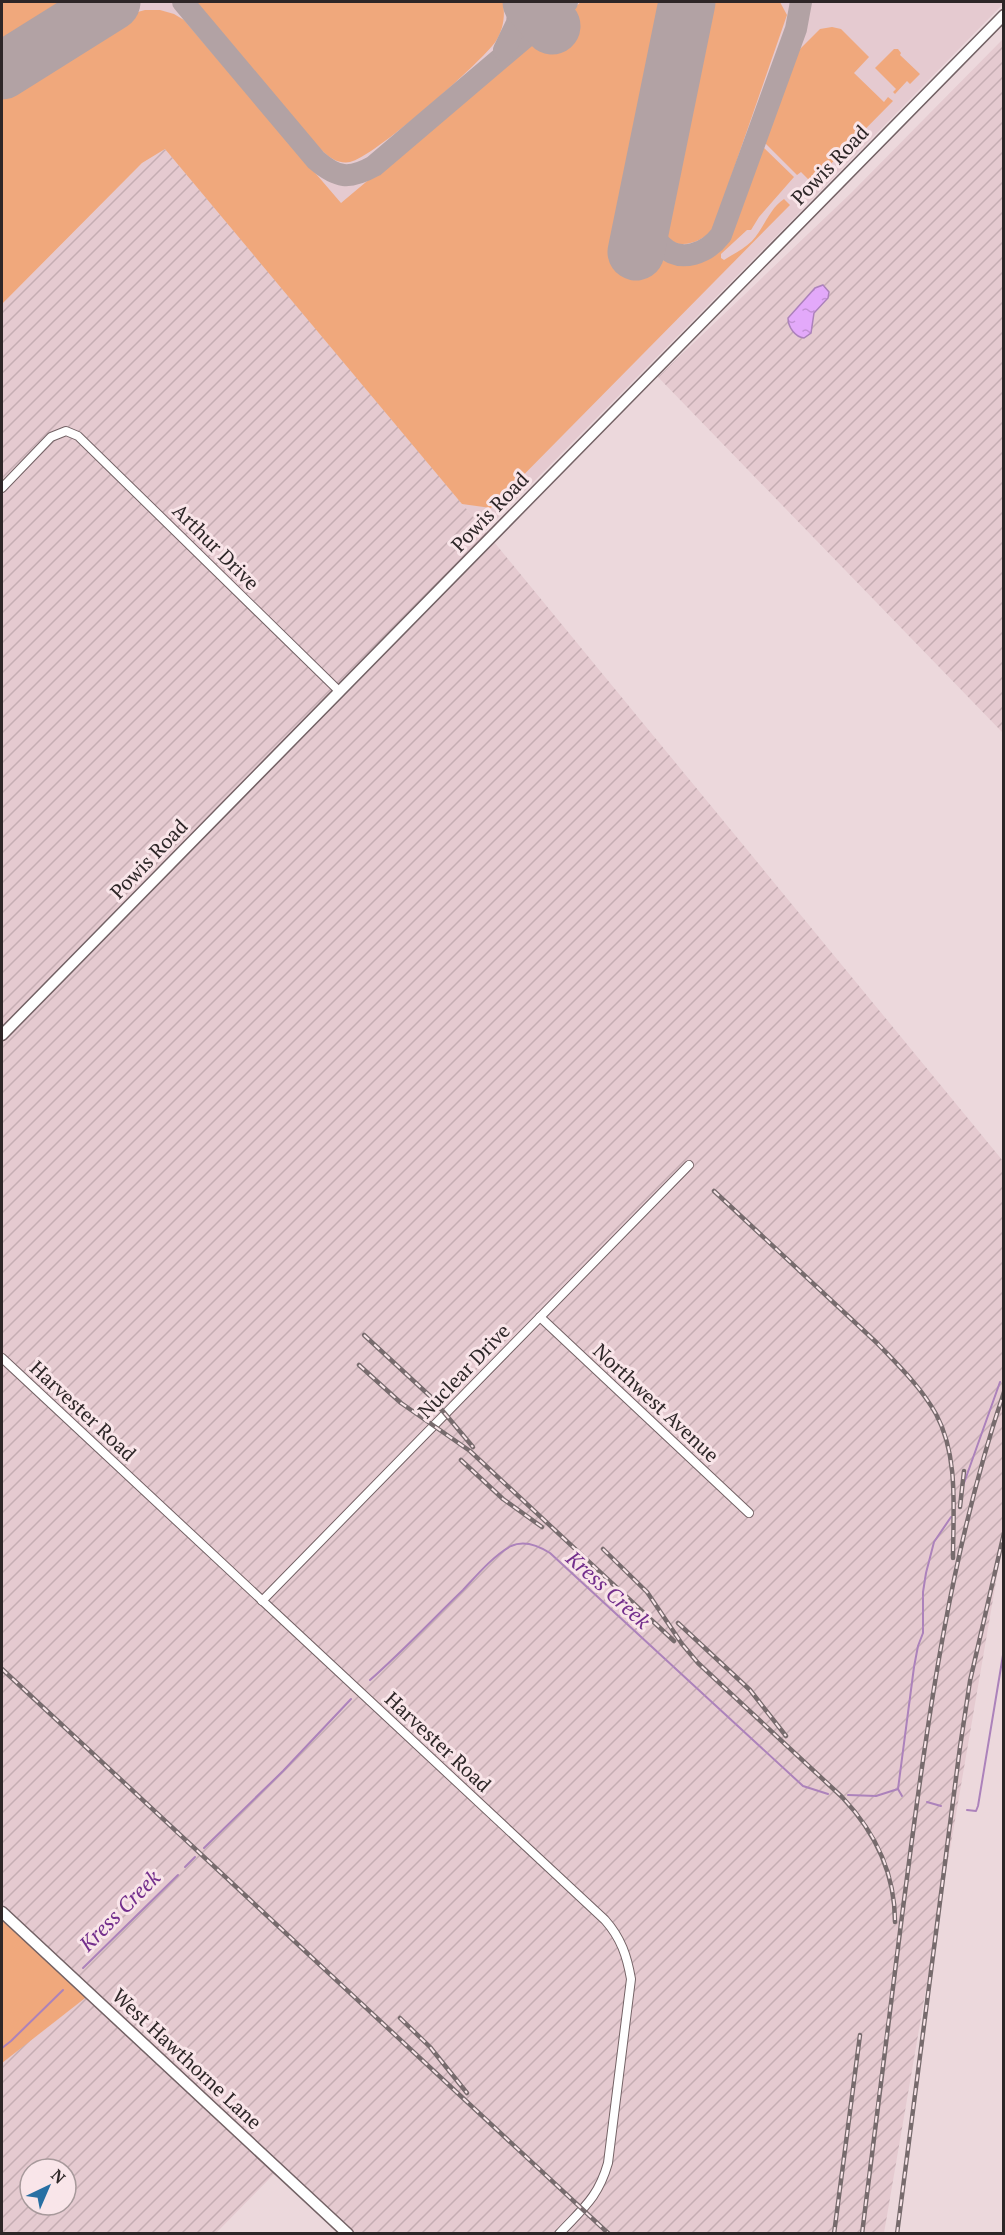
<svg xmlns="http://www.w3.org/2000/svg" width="1005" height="2235" font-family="'PT Serif',serif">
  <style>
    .built { fill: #e5cad0 }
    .industrial { fill: url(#industrial-furrows); fill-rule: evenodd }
    .green { fill: #f0a87c }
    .water { fill: url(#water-ripples); stroke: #ac82bb; stroke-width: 1.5 }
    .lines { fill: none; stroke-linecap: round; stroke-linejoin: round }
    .stream { stroke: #ac82bb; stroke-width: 2 }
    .taxiway { stroke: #b2a2a4; stroke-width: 22 }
    .runway { stroke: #b2a2a4; stroke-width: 57 }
    .minor-casing { stroke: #736265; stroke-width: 10 }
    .tertiary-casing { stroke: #736265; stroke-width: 13 }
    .minor { stroke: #fff; stroke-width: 8 }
    .tertiary { stroke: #fff; stroke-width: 10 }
    .rail-casing { stroke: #776b6d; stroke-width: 4.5 }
    .rail { stroke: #f9e5e9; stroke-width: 2; stroke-dasharray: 7; stroke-linecap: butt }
    .labels { text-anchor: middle; stroke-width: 6; stroke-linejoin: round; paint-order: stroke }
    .street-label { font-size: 20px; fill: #2d2627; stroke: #f9e5e9 }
    .water-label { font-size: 21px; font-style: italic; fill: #732e8c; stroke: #f9e5e9 }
  </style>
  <defs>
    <pattern id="industrial-furrows" width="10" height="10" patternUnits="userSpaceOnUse" patternTransform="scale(1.5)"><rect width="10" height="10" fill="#e5cad0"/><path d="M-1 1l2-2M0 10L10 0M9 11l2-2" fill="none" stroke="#c5adb3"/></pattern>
    <pattern id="water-ripples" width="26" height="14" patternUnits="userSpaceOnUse" patternTransform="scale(1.5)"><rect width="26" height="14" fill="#e3a9fa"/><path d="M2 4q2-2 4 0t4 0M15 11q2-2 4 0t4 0" fill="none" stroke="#c391d6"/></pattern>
  </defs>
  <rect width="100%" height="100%" fill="#ecd8dc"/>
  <path class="built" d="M2,2H1003V4L795,217L485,531L165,150L142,163L2,304Z"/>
  <g class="industrial">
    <path d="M1003,39V733L658,377L851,193Z"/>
    <path d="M165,149L485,531L1003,1161V1541L884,2233H344L276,2172L216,2233L2,2234V304L142,163ZM30,2169H66V2205H30Z"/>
  </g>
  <g class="green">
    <path d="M2,2H77L2,49Z"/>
    <path d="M196,2H503C505,15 504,28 496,41C482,62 373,158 350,162C345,163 337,162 333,159C320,152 296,122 286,109C256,73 226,37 196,2Z"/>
    <path d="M581,2H668L617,249C639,254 669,264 691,263C703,262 715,255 723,246C738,230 754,170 762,146L794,177L759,217L751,230H747L721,254V258L724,260C733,254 744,249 752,241C764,228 769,209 784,199L790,205L491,508L462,504L165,149L142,163L2,304V93L116,21L134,13L145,10H160L174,14L184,20L341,203L541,35L546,41L568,23L563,17Z"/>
    <path d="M706,2H780L787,15L713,229C702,243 672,254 663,230C662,226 662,220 662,215Z"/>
    <path d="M832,27L841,29L869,57L854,73L884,102L888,97L893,101L812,183L801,172L797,175L764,142L796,53L820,29Z"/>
    <path d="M894,49H898L901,53L900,55L920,74L910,84L907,81L895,94L893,92L896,89L875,68Z"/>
    <path d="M2,1912L89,1995L2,2063Z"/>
  </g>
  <path class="water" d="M823,285L829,292L828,298L814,313L811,333L804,338C795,337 788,327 788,318L815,288Z"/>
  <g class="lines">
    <g class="stream">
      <path d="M964,1483L1000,1382"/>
      <path d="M370,1680C403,1651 432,1620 463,1590C477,1575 493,1556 511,1546C524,1540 539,1546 550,1553L803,1786L828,1794"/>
      <path d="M898,1789L914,1667L918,1646L923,1633V1592L926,1573L934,1542L951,1517"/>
      <path d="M898,1789L902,1796"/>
      <path d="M848,1795L876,1796L898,1789"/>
      <path d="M927,1802L941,1806"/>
      <path d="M967,1810L976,1811L978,1806L1004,1649"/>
      <path d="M204,1848L283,1771L351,1699"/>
      <path d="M185,1867L195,1857"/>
      <path d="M83,1968L178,1875"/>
      <path d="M2,2048L11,2041L63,1990"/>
    </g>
    <g class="taxiway">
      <path d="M183,2L316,160C337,178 349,180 374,166L567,2"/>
      <path d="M504,50L517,23L519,2"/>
      <path d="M643,217C649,226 654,238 662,246C681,264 707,253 721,235L796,29L801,2"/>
    </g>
    <g class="runway">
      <path d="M531,2L552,26"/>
      <path d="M2,71L112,2"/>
      <path d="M636,252L687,2"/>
    </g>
    <defs>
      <g id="minor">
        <path d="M2,488L51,437L66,431L78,436L339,691"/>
        <path d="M540,1317L749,1513"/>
        <path d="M2,1358L605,1920C621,1938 627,1956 631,1979L608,2163C598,2198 583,2208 559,2234"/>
        <path d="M262,1601L689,1165"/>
      </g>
      <g id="tertiary">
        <path d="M2,1035L1004,15"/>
        <path d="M2,1912L348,2234"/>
      </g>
    </defs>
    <use href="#minor" class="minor-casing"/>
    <use href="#tertiary" class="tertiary-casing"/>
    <use href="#minor" class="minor"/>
    <use href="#tertiary" class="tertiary"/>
    <defs>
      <g id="rail">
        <path d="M714,1191L877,1343C898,1365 921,1387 936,1414C959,1457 953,1510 953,1558"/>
        <path d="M364,1335L431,1397L473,1447"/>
        <path d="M359,1365L401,1403L470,1451L674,1641"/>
        <path d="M461,1460L503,1499L542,1527"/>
        <path d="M960,1507L964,1471"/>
        <path d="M603,1549L647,1592L682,1644L698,1663L842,1797C876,1833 895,1873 895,1922"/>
        <path d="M678,1623L750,1690L786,1736"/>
        <path d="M2,1669L609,2234"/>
        <path d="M400,2018L430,2047L467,2093"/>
        <path d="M834,2234L860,2035"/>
        <path d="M862,2234C877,2112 892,1991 908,1870C929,1708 952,1547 1004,1392"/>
        <path d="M897,2234L960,1747L970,1681L1004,1533"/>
      </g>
    </defs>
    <use href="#rail" class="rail-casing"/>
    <use href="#rail" class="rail"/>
  </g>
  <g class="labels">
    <g class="street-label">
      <text transform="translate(830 165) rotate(-46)" y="7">Powis Road</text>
      <text transform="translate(490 512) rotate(-46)" y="7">Powis Road</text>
      <text transform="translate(216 547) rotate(45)" y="7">Arthur Drive</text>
      <text transform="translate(149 859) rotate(-46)" y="7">Powis Road</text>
      <text transform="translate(464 1371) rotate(-46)" y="7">Nuclear Drive</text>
      <text transform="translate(656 1403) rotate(43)" y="7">Northwest Avenue</text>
      <text transform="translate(83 1411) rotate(43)" y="7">Harvester Road</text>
      <text transform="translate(438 1742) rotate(43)" y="7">Harvester Road</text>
      <text transform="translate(187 2059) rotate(43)" y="7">West Hawthorne Lane</text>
    </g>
    <g class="water-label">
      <text transform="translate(608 1590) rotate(42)" y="7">Kress Creek</text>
      <text transform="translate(120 1911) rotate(-45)" y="7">Kress Creek</text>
    </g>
  </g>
  <rect width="1005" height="2235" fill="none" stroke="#2d2627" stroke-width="6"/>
  <g transform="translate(48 2187) rotate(44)"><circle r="28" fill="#f9e5e9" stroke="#a7999b" stroke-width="1.5"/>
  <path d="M0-4.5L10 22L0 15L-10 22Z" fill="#276fa3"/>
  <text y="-9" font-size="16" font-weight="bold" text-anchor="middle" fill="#2d2627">N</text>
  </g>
</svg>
